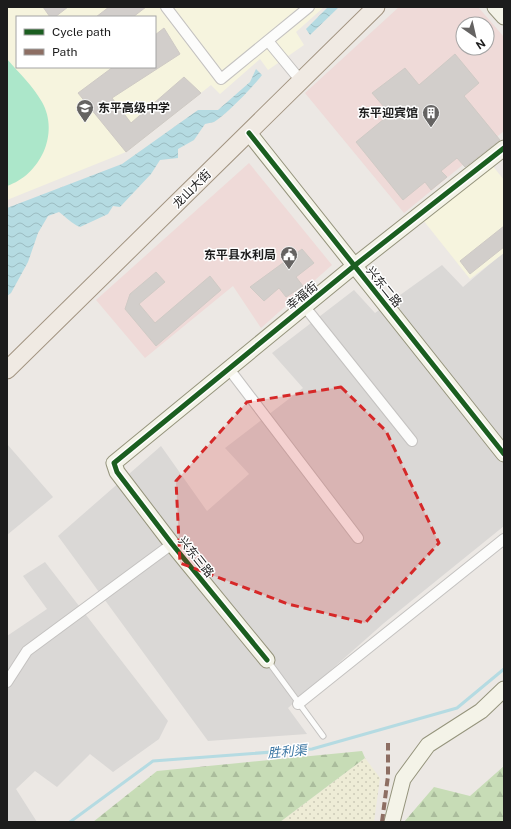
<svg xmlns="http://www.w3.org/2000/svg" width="511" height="829" font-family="'Public Sans','Noto Sans SC',sans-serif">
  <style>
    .residential { fill: #dad8d6 }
    .commercial { fill: #efdad8; fill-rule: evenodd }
    .education { fill: #f6f4de; fill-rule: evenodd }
    .farmland { fill: url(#farmland-dots) }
    .forest { fill: url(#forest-firs) }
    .pitch { fill: #ace7ca }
    .water { fill: url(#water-waves) }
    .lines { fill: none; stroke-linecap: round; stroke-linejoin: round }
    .stream { stroke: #b5dbe2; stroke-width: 3 }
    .building { fill: #d2cecb; stroke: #cfcac5 }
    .lane-casing { stroke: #c4c2c0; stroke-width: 7 }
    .street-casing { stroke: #c4c2c0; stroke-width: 12 }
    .secondary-casing { stroke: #95947c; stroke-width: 17 }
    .primary-casing { stroke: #a29481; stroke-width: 19 }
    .lane { stroke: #fcfcfb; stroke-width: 5 }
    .street { stroke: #fcfcfb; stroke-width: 10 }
    .secondary { stroke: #f4f3e8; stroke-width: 15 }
    .primary { stroke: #f0eae3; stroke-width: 17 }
    .quiet { stroke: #8d6e63; stroke-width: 4; stroke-dasharray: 8 4; stroke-linecap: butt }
    .cycleway-casing { stroke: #fff; stroke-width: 8 }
    .cycleway { stroke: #1b5e20; stroke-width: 5 }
    .marked { fill: #d62828; fill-opacity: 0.2; stroke: #d62828; stroke-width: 3; stroke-dasharray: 8 5; stroke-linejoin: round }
    .labels { text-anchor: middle; stroke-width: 3; stroke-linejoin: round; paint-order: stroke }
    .poi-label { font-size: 12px; font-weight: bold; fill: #1c1c1c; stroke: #fff; text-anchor: end }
    .street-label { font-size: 12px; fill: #1c1c1c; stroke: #fff }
    .water-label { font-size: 13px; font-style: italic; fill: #3c77a4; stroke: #fff }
  </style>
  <defs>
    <pattern id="farmland-dots" width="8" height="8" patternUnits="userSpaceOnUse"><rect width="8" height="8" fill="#eeecd6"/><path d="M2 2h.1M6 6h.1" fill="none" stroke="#cccab7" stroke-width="1.8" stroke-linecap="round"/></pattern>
    <pattern id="forest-firs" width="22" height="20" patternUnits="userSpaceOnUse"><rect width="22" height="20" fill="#c7dcb6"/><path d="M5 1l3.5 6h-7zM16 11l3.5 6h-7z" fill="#aabc9c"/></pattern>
    <pattern id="water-waves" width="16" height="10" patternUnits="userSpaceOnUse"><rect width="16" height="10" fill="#b5dbe2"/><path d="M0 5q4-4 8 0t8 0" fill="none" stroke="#9bbbc1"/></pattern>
  </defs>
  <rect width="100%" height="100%" fill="#ece8e4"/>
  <g class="residential">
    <path d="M504,252V526L384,623L288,708L307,734L208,741L58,536L161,446L207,511L249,474L225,448L303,388L272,353L354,290L375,313L442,265L463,287Z"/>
    <path d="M7,444L53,497L7,535Z"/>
    <path d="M45,562L168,721L159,739L113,772L90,754L57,787L35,771L16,789L37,822H7V636L47,609L23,576Z"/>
  </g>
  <g class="commercial">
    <path d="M399,7H478L504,37V131L404,213L305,93ZM463,24H487V48H463Z"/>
    <path d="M249,163L332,265L261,328L233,286L145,358L96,300Z"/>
  </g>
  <g class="education">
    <path d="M7,7H324L296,32L304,45L268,70L260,59L220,94L211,85L126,152L7,200ZM17,17H155V67H17Z"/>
    <path d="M492,165L504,180V253L470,279L423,220Z"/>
  </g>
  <path class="farmland" d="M365,758L380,778L374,822H280Z"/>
  <g class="forest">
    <path d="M362,751L365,758L280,822H93L157,771Z"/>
    <path d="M504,766V822H404L434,787L470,796Z"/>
  </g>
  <path class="pitch" d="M7,59C19,73 33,86 42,102C60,134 40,175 7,186Z"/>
  <g class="water">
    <path d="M328,7H339L310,35L306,29Z"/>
    <path d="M256,69L262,75C252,88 228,113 214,122C211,123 208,123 205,124L194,140L178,149V158L160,160L151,174L120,207L113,206L108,214L80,227C72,224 66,217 59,212L48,216L38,233L28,262L11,293L7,296V208L122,164L198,110H218L250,82Z"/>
  </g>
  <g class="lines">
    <path class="stream" d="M70,822L153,761L312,749L457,708L504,669"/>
  </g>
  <g class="building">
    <path d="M43,7H68L55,17H50Z"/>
    <path d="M109,7H146L133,17H96Z"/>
    <path d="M164,28L180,54L112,98L131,123L184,77L201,93L126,152L78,93L113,67H155V35Z"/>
    <path d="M455,54L479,83L464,96L500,140L465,167L457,158L441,171L447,177L431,190L425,182L403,200L356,142L390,114L372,93L405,68L419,85Z"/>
    <path d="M504,226V247L470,274L460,261Z"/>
    <path d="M302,249L314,263L296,277L303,286L286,297L279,288L264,301L250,287Z"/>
    <path d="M156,272L165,282L139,304L155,323L210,276L221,290L156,346L125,309L130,294Z"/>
  </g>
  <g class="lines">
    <defs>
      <path id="lane" d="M268,661L323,736"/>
      <g id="street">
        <path d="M166,7L221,79L309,7"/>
        <path d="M268,41L296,75"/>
        <path d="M305,307L412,441"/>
        <path d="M229,369L358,538"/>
        <path d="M7,682L27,651L172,544"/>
        <path d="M298,704L504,539"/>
      </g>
      <g id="secondary">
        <path d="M495,7L504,17"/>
        <path d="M249,133L504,454"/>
        <path d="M267,660L172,544L117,472L114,463L354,266L504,148"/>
        <path d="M392,822L403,779L428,745L481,711L504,689"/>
      </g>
      <path id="primary" d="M7,370L376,7"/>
    </defs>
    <use href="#lane" class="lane-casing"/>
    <use href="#street" class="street-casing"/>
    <use href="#secondary" class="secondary-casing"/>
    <use href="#primary" class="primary-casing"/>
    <use href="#lane" class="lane"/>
    <use href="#street" class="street"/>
    <use href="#secondary" class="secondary"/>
    <use href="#primary" class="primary"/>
    <path class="quiet" d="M382,822L388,776V743"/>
    <defs>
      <g id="cycleway">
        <path d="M249,133L504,454"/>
        <path d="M267,660L172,544L117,472L114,463L354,266L504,148"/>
      </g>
    </defs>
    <use href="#cycleway" class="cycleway-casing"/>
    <use href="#cycleway" class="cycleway"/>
  </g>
  <path class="marked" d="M341,387L386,431L439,543L365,623L288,604L180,563L176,481L247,402Z"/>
  <defs>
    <symbol id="school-pin" viewBox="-11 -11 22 30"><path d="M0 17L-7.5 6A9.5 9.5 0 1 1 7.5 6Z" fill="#656362" stroke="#fff"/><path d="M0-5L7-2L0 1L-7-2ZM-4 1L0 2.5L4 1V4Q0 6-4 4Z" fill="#fff"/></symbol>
    <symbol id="building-pin" viewBox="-11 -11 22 30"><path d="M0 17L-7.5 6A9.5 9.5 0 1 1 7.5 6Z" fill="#656362" stroke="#fff"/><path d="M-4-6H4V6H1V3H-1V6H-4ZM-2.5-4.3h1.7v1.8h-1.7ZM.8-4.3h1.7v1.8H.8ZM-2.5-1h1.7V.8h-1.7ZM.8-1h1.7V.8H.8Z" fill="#fff"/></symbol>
    <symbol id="civic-pin" viewBox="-11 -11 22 30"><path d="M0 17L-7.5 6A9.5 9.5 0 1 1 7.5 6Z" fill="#656362" stroke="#fff"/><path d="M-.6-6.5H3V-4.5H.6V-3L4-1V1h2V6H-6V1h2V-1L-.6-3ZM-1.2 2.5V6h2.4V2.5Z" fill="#fff"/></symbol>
  </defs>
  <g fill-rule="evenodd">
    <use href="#school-pin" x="75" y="98" width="20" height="27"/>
    <use href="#building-pin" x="421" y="103" width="20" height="27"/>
    <use href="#civic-pin" x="279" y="245" width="20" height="27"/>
  </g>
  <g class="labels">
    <g class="poi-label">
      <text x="98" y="112" text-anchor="start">东平高级中学</text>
      <text x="418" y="117">东平迎宾馆</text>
      <text x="276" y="259">东平县水利局</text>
    </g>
    <g class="street-label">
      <text transform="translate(192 189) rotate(-45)" y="4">龙山大街</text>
      <text transform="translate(384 287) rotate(51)" y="4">兴东二路</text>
      <text transform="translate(302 296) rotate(-39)" y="4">幸福街</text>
      <text transform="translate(196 557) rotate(51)" y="4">兴东三路</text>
    </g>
    <g class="water-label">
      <text transform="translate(287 751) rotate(-5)" y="5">胜利渠</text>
    </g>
  </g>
  <rect width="511" height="829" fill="none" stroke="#1c1c1c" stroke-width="16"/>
  <rect x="16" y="16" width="140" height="52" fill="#ffffff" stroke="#a4a4a4"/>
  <rect x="24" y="29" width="20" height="6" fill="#1b5e20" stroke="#a4a4a4"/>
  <text x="52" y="36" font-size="12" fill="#1c1c1c">Cycle path</text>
  <rect x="24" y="49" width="20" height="6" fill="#8d6e63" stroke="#a4a4a4"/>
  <text x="52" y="56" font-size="12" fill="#1c1c1c">Path</text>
  <g transform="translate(475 36) rotate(146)"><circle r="19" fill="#ffffff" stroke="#a4a4a4"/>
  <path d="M0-3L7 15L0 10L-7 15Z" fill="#656362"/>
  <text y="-6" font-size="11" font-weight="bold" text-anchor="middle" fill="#1c1c1c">N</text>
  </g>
</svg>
